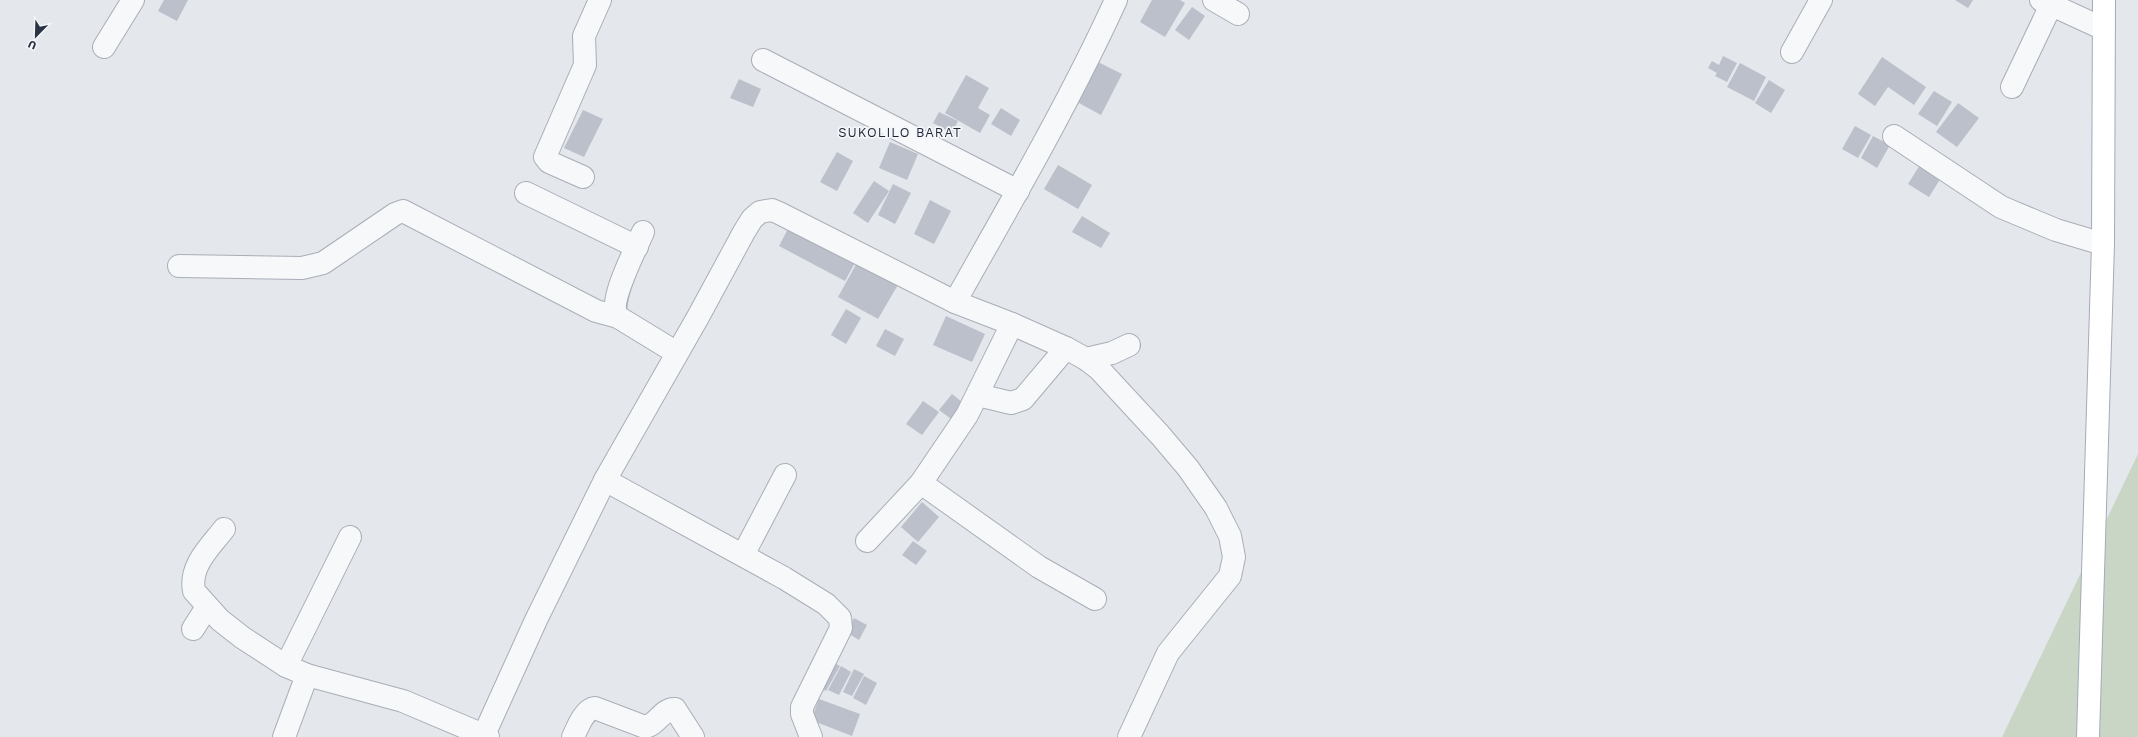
<svg xmlns="http://www.w3.org/2000/svg" width="2138" height="737" font-family="'Work Sans',sans-serif">
  <style>
    .green { fill: #c9d6c5 }
    .building { fill: #bbc0ca }
    .lines { fill: none; stroke-linecap: round; stroke-linejoin: round }
    .minor-casing { stroke: #a9aeb7; stroke-width: 24 }
    .major-casing { stroke: #a3abb8; stroke-width: 24 }
    .minor { stroke: #f7f8fa; stroke-width: 22 }
    .major { stroke: #fff; stroke-width: 22 }
    .labels { text-anchor: middle; stroke-width: 3.5; stroke-linejoin: round; paint-order: stroke }
    .quarter-label { font-size: 13px; letter-spacing: 1px; fill: #1d2536; stroke: #f4f6f9 }
  </style>
  <rect width="100%" height="100%" fill="#e4e7ec"/>
  <path class="green" d="M2138,454V737H2002Z"/>
  <g class="building">
    <path d="M164,0H188L177,21L158,11Z"/>
    <path d="M1152,0H1180L1185,3L1165,37L1140,22Z"/>
    <path d="M1955,0H1973L1968,8Z"/>
    <path d="M1192,7L1205,16L1189,40L1175,30Z"/>
    <path d="M1723,56L1737,63L1727,82L1715,76L1717,73L1708,68L1712,61L1719,65Z"/>
    <path d="M1882,57L1926,87L1914,105L1888,87L1875,106L1858,94Z"/>
    <path d="M1098,62L1122,74L1101,115L1077,102Z"/>
    <path d="M1740,63L1766,77L1754,101L1727,87Z"/>
    <path d="M966,75L989,88L978,108L990,115L980,133L945,113Z"/>
    <path d="M739,79L761,89L753,107L730,98Z"/>
    <path d="M1769,80L1785,90L1771,113L1755,103Z"/>
    <path d="M1934,91L1952,102L1937,126L1918,114Z"/>
    <path d="M1958,103L1979,118L1957,147L1936,132Z"/>
    <path d="M1001,108L1020,120L1011,136L991,124Z"/>
    <path d="M583,110L603,119L584,157L564,148Z"/>
    <path d="M939,112L958,121L952,133L933,123Z"/>
    <path d="M1855,126L1871,135L1858,158L1842,149Z"/>
    <path d="M1873,136L1890,145L1877,168L1861,158Z"/>
    <path d="M890,142L918,154L907,180L879,168Z"/>
    <path d="M837,152L853,161L837,191L820,182Z"/>
    <path d="M1923,160L1944,173L1929,197L1908,184Z"/>
    <path d="M1058,165L1092,185L1078,209L1044,189Z"/>
    <path d="M874,181L889,191L868,223L853,213Z"/>
    <path d="M893,184L911,193L895,224L878,215Z"/>
    <path d="M930,200L951,211L934,244L914,234Z"/>
    <path d="M1082,216L1110,233L1101,248L1072,232Z"/>
    <path d="M791,223L857,259L845,281L779,246Z"/>
    <path d="M858,261L899,283L878,319L838,297Z"/>
    <path d="M846,309L861,318L846,344L831,335Z"/>
    <path d="M946,316L985,334L972,362L933,345Z"/>
    <path d="M885,329L904,339L895,356L876,346Z"/>
    <path d="M952,394L966,405L954,421L939,410Z"/>
    <path d="M923,401L939,412L922,435L906,424Z"/>
    <path d="M922,502L939,517L918,542L901,527Z"/>
    <path d="M913,541L927,551L916,565L902,555Z"/>
    <path d="M854,618L867,625L859,640L846,632Z"/>
    <path d="M826,659L840,666L826,691L813,684Z"/>
    <path d="M841,666L851,672L839,695L828,690Z"/>
    <path d="M854,669L864,674L852,696L843,692Z"/>
    <path d="M864,676L877,683L866,705L853,698Z"/>
    <path d="M819,699L860,714L852,736L811,720Z"/>
  </g>
  <g class="lines">
    <defs>
      <g id="minor">
        <path d="M1116,0C1069,103 1011,202 955,302L1012,324L1066,348L1086,359L1099,369L1160,435L1188,468L1216,508L1230,536L1234,557L1230,576L1168,653L1129,737"/>
        <path d="M1214,0L1238,14"/>
        <path d="M2041,0L2104,29"/>
        <path d="M104,47L133,0"/>
        <path d="M1792,52L1821,0"/>
        <path d="M763,60L1018,191"/>
        <path d="M2012,87L2051,5"/>
        <path d="M1894,136L2001,207L2056,230L2103,244"/>
        <path d="M583,177L549,162L545,157L585,65L584,36L600,0"/>
        <path d="M526,193L637,247"/>
        <path d="M643,232C636,249 607,303 618,317L677,353"/>
        <path d="M179,266L302,268L323,263L395,214L403,211L596,311L618,317"/>
        <path d="M1086,359L1112,353L1129,345"/>
        <path d="M978,395L1011,403L1023,399L1066,348"/>
        <path d="M605,480L784,578L826,604L840,618L841,628L802,707V714L811,737"/>
        <path d="M921,483L1039,567L1095,599"/>
        <path d="M224,529C210,547 189,566 194,591L220,620L243,638L286,666L307,675L403,701L488,737"/>
        <path d="M867,541L921,483L967,415L1012,324"/>
        <path d="M743,555L785,475"/>
        <path d="M193,629L207,607"/>
        <path d="M286,666L350,537"/>
        <path d="M284,737L307,675"/>
        <path d="M483,737L536,620L605,480L698,317L744,232L752,219L760,212L772,210L779,213L955,302"/>
        <path d="M573,737C577,729 584,709 595,708L645,727C657,725 663,708 675,709L693,737"/>
      </g>
      <path id="major" d="M2088,737L2103,244L2104,0"/>
    </defs>
    <use href="#minor" class="minor-casing"/>
    <use href="#major" class="major-casing"/>
    <use href="#minor" class="minor"/>
    <use href="#major" class="major"/>
  </g>
  <g class="labels">
    <g class="quarter-label">
      <text x="900" y="137">SUKOLILO BARAT</text>
    </g>
  </g>
  <g transform="translate(36 36) rotate(203)" stroke="#f4f6f9" stroke-width="3" paint-order="stroke">
  <path d="M0-3L7 15L0 10L-7 15Z" fill="#2b3445"/>
  <text y="-6" font-size="11" font-weight="bold" text-anchor="middle" fill="#2b3445">U</text>
  </g>
</svg>
